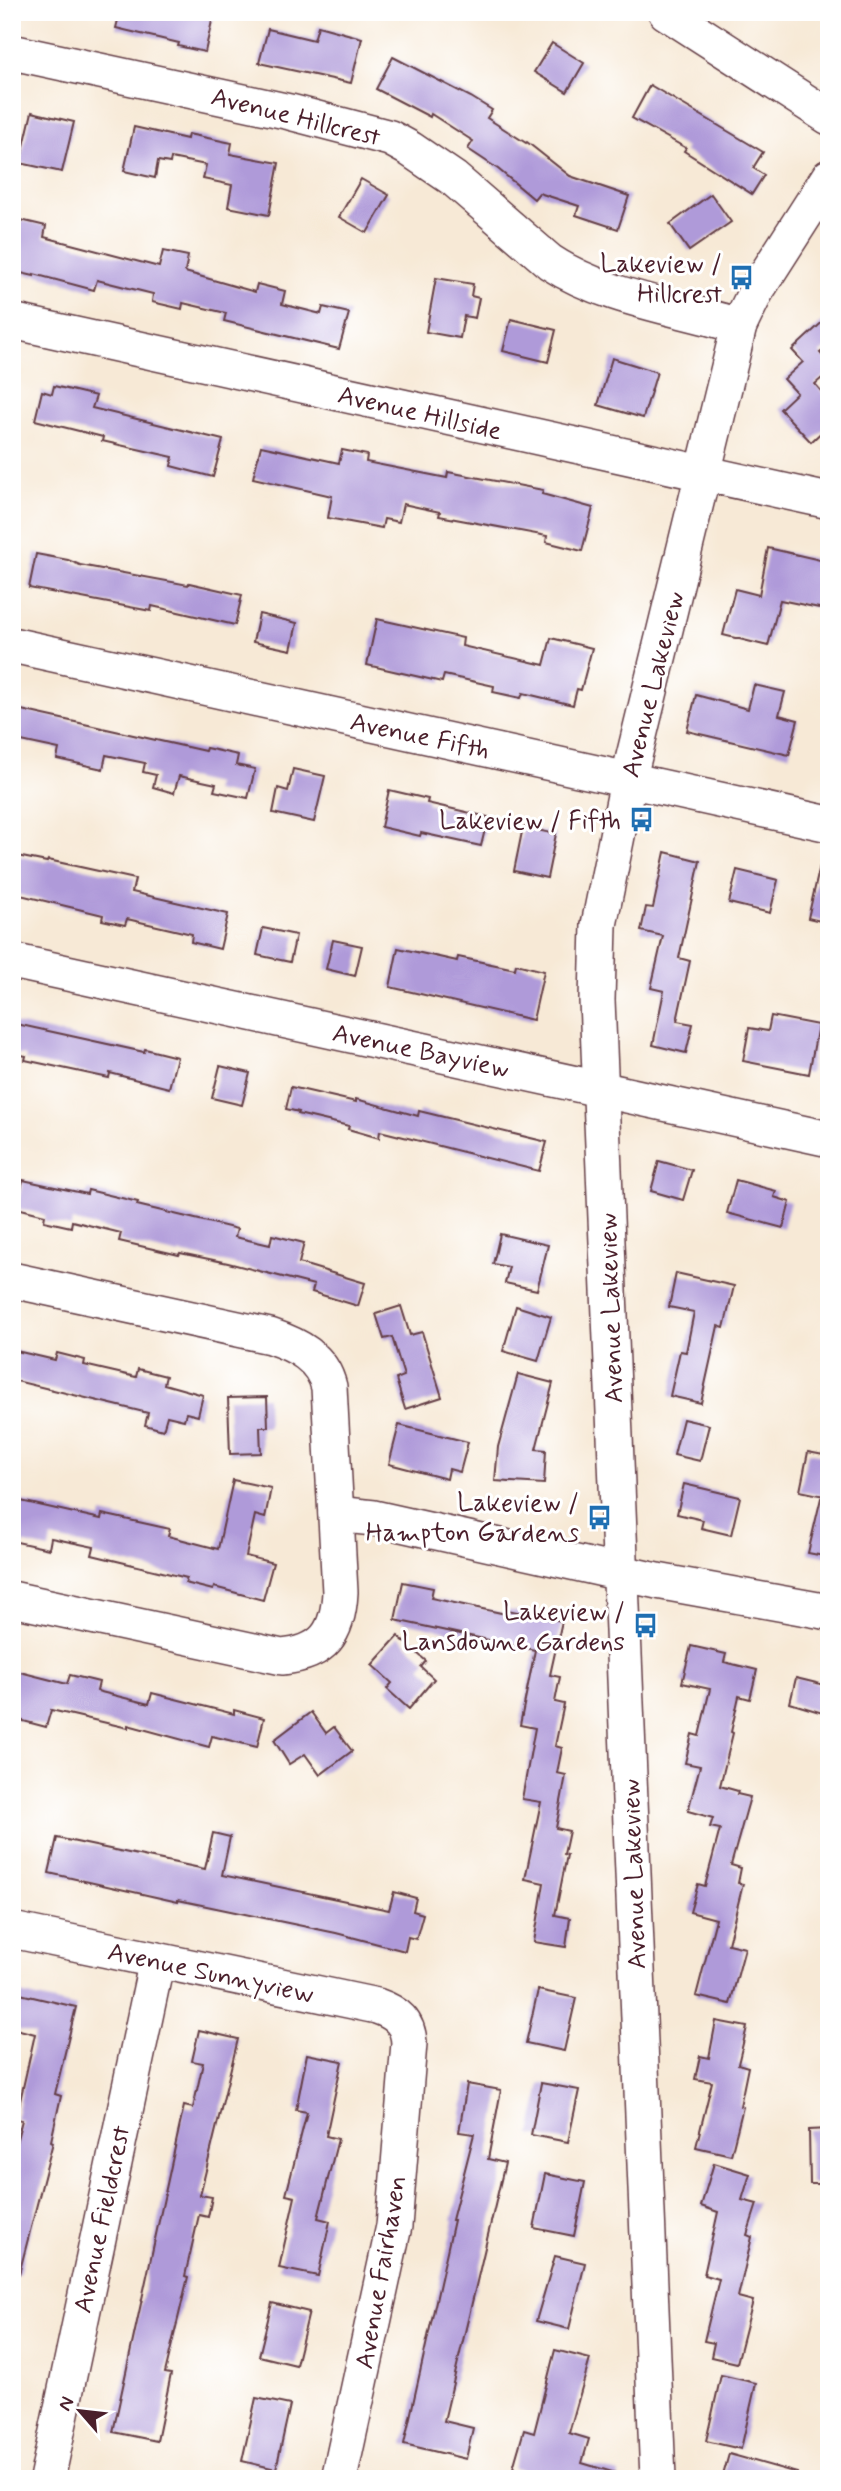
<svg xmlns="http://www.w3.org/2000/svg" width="841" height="2491" font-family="Mynerve,sans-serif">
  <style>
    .building { fill: #af9ad9 }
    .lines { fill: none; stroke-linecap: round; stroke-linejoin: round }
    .minor-casing { stroke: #643d45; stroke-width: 38 }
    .minor { stroke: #fff; stroke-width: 35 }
    .labels { text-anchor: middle; stroke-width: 6; stroke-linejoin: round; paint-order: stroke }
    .street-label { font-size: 26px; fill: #4a1f2b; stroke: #fff }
    .poi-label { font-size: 26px; fill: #4a1f2b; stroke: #fff; text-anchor: end }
  </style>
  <rect width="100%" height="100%" fill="#fff"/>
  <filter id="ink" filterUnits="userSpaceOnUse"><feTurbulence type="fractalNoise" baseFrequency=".0143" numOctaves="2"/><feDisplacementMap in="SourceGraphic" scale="14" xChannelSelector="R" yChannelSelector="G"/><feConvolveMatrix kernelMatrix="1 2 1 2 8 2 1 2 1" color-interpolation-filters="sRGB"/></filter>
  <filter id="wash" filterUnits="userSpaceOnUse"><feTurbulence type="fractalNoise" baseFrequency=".00686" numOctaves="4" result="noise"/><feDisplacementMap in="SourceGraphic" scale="28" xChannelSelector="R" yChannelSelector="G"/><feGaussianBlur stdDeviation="1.57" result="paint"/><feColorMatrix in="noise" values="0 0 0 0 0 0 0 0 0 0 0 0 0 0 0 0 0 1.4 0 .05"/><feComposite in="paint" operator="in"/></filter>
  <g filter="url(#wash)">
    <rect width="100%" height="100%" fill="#f7e9d6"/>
    <g id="blocks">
      <g class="building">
        <path d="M120,12H214L205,52L178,46L179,43L116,28Z"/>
        <path d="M318,26L362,38L351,83L259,63L268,29L314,40Z"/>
        <path d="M552,43L584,63L567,92L534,72Z"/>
        <path d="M393,57L471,97L492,110L487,118L526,143L527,142L570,176L629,196L618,229L576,215L579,206L539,193L534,199L498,169L468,149L473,141L431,114L430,117L376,89Z"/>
        <path d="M650,85L763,152L753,168L764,175L752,194L684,151L686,148L632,118Z"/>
        <path d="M32,112L74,122L62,172L20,163Z"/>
        <path d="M134,127L187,139L188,134L232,143L230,154L279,163L269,215L228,207L232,185L203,179L206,165L171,158L170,163L158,161L155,178L124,171Z"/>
        <path d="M361,179L389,195L367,233L339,217Z"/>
        <path d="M711,194L731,222L689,251L670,224Z"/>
        <path d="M12,218L46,226L44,237L159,267L163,251L188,256L185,272L255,292L257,284L285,291L282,304L321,314L323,307L349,313L339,349L224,321L226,313L183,303L182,309L152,302L153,294L97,280L94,290L34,274V276L12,271Z"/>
        <path d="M436,278L473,284L471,296L479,298L475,318L464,316L460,338L426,332Z"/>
        <path d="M829,316V346L820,353L829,363V372L815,384L829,400V425L811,442L780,409L797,393L784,379L803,362L792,350Z"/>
        <path d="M511,319L556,330L548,362L503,351Z"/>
        <path d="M612,358L657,372L643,418L598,405Z"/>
        <path d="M54,386L96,396L92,408L223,440L213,477L171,466L173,457L102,441L103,437L35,420L42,391L52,394Z"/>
        <path d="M261,446L339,463L342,450L367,455L366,462L447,478L448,472L543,490L542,494L593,508L582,551L546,542L547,536L439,516L440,512L403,504L399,522L384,519L382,528L328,518L332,496L253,478Z"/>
        <path d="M768,548L829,562V610L780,600L768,646L723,635L735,589L759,595Z"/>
        <path d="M36,554L68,560L80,565L188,585L189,583L242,595L235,625L152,606L151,611L29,588Z"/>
        <path d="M259,614L297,623L291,650L253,642Z"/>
        <path d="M377,619L463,638L462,646L544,665L551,638L592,648L581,690L577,689L573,705L523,693L521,698L493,692L494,686L444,675L442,682L367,665Z"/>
        <path d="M754,685L785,692L779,715L798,720L789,755L687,731L696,695L748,709Z"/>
        <path d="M17,709L205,751L206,748L238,755L236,765L255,769L248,798L214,791L216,784L179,776L174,793L153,787L156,775L143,772L145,763L106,755L103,769L57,759L59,749L12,739Z"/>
        <path d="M293,769L325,776L314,822L273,813L278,788L288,791Z"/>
        <path d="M389,790L428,799L427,803L488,817L481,846L421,833L420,836L381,827Z"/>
        <path d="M523,827L556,834L547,878L514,871Z"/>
        <path d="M665,852L700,861L679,958L690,961L677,1021L693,1024L686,1053L653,1045L664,991L651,988L663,936L641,931L646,907L653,908Z"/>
        <path d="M12,855L47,862L48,860L135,879L132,892L228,914L220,949L191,942L192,934L127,919L125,925L102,920L103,915L12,893Z"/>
        <path d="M821,861L829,862V923L808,918Z"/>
        <path d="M737,870L778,880L770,913L729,903Z"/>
        <path d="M263,928L296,935L290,962L257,955Z"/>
        <path d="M333,940L362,946L355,976L326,969Z"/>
        <path d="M398,948L457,961L458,957L515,969L516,964L544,971L533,1020L390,987Z"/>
        <path d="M771,1016L818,1025L809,1074L743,1061L749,1028L768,1031Z"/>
        <path d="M12,1023L144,1052L145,1049L177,1057L169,1088L110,1073L109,1078L25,1060L26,1056L12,1053Z"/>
        <path d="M220,1066L250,1073L242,1105L212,1098Z"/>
        <path d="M291,1087L356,1102V1099L418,1116L419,1111L547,1142L539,1171L380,1131L379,1138L348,1129L349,1126L298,1114L299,1112L286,1109Z"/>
        <path d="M659,1161L692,1170L683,1200L651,1191Z"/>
        <path d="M23,1180L87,1194L88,1190L138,1202L137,1205L237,1229L235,1237L270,1245L272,1235L304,1243L299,1263L365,1283L358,1306L312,1292L314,1285L228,1263L180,1253L179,1255L119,1241L121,1233L72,1221L71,1227L44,1221L45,1215L17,1208Z"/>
        <path d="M736,1180L776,1191L774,1197L790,1202L783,1228L727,1213Z"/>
        <path d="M500,1234L548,1245L537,1290L505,1283L509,1267L493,1264Z"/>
        <path d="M676,1273L734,1286L724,1328L718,1326L701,1403L670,1396L680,1351L686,1352L694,1312L669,1307Z"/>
        <path d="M401,1306L410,1335L422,1332L442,1397L405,1409L396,1379L404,1376L392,1337L384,1339L376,1314Z"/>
        <path d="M516,1306L551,1317L538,1361L503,1351Z"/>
        <path d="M12,1350L55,1360L57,1353L85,1360L84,1365L136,1377L138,1369L166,1376L164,1384L203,1395L198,1416L186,1413L184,1420L167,1416L163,1430L145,1425L148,1413L12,1380Z"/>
        <path d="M518,1374L553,1383L536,1449L546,1450L544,1484L495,1481L498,1447Z"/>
        <path d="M267,1397L268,1427H260L261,1453L230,1454L228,1398Z"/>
        <path d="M683,1419L709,1425L700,1461L674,1455Z"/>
        <path d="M399,1425L468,1442L460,1472L449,1469L447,1479L389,1464Z"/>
        <path d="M808,1452L829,1456V1497L800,1491Z"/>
        <path d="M233,1480L271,1488L265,1518L255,1515L246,1556L273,1563L263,1600L214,1587L213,1590L185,1583L187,1578L92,1555L94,1547L51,1538L49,1549L12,1541V1499L101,1519L102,1514L170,1529L168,1536L218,1549Z"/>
        <path d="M684,1484L740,1497L731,1535L701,1528L703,1520L677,1514Z"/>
        <path d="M821,1498H829V1557L808,1553Z"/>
        <path d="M403,1582L433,1588L431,1598L506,1614L507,1610L562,1621L550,1675L560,1677L555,1702L564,1704L555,1746L562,1748L557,1773L566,1775L556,1828L569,1831L564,1854L567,1855L555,1915L570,1918L566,1947L534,1942L544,1883L525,1879L541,1802L522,1799L535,1728L520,1725L535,1650L395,1620Z"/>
        <path d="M398,1636L426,1661L421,1667L434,1679L409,1709L387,1689L392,1683L372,1665Z"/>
        <path d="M691,1646L726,1654L724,1662L757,1670L750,1699L739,1696L731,1732L733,1733L720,1786L738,1791L737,1794L750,1797L731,1865L741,1868L738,1883L743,1884L728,1944L745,1948L730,2004L696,1996L716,1919L690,1912L698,1884L705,1886L720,1829L710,1827L713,1818L688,1811L700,1766L685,1763L692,1734L699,1736L710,1689L682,1683Z"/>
        <path d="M12,1670L67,1684L70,1675L99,1682L97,1691L149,1704L152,1693L234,1714V1710L264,1718L257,1747L212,1736L209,1747L128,1725V1728L51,1710L46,1727L12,1718Z"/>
        <path d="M796,1678L829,1686V1715L790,1703Z"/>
        <path d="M311,1712L326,1733L334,1727L352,1751L320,1775L305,1754L289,1764L274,1740Z"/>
        <path d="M213,1833L230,1837L222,1875L389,1910L394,1892L416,1898L413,1911L423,1914L416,1939L408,1937L405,1951L336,1933L178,1900V1902L49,1873L57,1838L205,1869Z"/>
        <path d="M538,1990L576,1998L564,2051L526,2043Z"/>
        <path d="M20,1994L76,2007L55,2094L61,2096L51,2141L53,2142L19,2274L12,2273V2158L22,2120L16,2119L35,2034L12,2028Z"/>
        <path d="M716,2021L747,2027L738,2064L748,2067L740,2106L743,2107L731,2155L696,2147L712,2082L695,2079L700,2056L709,2058Z"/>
        <path d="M199,2030L238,2039L200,2195L212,2197L208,2217L199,2215L185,2276L188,2277L165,2373L171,2374L157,2441L113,2432L184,2106L193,2108L203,2063L192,2061Z"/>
        <path d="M307,2054L342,2061L326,2136L338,2139L318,2218L330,2221L318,2276L279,2268L295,2197L286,2195L307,2112L296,2110Z"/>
        <path d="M541,2083L579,2090L568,2142L531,2135Z"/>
        <path d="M467,2084L501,2090L488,2159L505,2163L444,2421L473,2428L466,2459L404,2444L454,2220H452L474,2134L459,2132Z"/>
        <path d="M829,2129V2184H810L809,2130Z"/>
        <path d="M714,2163L750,2174L742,2200L757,2204L747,2235L752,2237L738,2297L753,2301L737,2363L711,2357L714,2343L704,2341L719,2279L704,2275L718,2212L701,2206Z"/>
        <path d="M545,2174L585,2182L574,2236L534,2228Z"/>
        <path d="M555,2256L585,2263L569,2329L536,2321Z"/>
        <path d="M272,2303L309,2312L296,2365L259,2356Z"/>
        <path d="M555,2350L590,2359L569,2433L589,2439L582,2463L619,2474L618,2479H562L543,2473L542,2477L513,2468L524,2430L534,2433Z"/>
        <path d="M721,2375L756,2383L741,2449L706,2441Z"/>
        <path d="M256,2398L290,2405L276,2469L242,2461Z"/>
        <path d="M729,2454L797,2473L796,2479H722Z"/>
      </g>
    </g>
  </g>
  <g filter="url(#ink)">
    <use href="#blocks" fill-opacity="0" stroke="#643d45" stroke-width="2"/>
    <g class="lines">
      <defs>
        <g id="minor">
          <path d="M666,12L829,117"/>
          <path d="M12,52L290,112L390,138L410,149L454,179L550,262C605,298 677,307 739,326"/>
          <path d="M12,321L829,501"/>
          <path d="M12,645L829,824"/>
          <path d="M12,961L829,1139"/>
          <path d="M12,1280L270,1336C297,1345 322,1357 329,1387L340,1592C338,1633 324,1653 282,1657L12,1599"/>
          <path d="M336,1514L374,1518L657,1581L829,1612"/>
          <path d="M12,1930L377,2006C397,2013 408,2022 409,2043L394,2226L339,2479"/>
          <path d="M47,2479L157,1960"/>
          <path d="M658,2479L597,1000L599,925L628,781L739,326L756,291L829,177"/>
        </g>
      </defs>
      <use href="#minor" class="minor-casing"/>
      <use href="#minor" class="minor"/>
    </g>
  </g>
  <defs>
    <symbol id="bus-bare" viewBox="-9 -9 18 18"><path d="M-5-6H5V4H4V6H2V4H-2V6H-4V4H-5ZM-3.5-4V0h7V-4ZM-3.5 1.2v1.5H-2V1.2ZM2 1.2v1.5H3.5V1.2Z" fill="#1f6fb2" stroke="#fff" stroke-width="2.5" paint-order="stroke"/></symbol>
  </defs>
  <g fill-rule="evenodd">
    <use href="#bus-bare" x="724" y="260" width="35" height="35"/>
    <use href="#bus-bare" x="624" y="802" width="35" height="35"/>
    <use href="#bus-bare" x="582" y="1500" width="35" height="35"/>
    <use href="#bus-bare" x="628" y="1608" width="35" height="35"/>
  </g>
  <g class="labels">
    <g class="street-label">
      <text transform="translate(296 116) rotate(14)" y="9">Avenue Hillcrest</text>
      <text transform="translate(420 412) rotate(13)" y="9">Avenue Hillside</text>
      <text transform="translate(652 684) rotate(-76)" y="9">Avenue Lakeview</text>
      <text transform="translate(420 735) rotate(12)" y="9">Avenue Fifth</text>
      <text transform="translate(421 1050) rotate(12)" y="9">Avenue Bayview</text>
      <text transform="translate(610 1308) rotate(-92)" y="9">Avenue Lakeview</text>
      <text transform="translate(633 1874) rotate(-92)" y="9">Avenue Lakeview</text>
      <text transform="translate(211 1972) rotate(12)" y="9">Avenue Sunnyview</text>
      <text transform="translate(101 2219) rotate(-78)" y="9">Avenue Fieldcrest</text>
      <text transform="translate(380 2272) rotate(-80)" y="9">Avenue Fairhaven</text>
    </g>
    <g class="poi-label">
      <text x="722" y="272">Lakeview /<tspan x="722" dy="30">Hillcrest</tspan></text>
      <text x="621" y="829">Lakeview / Fifth</text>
      <text x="579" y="1511">Lakeview /<tspan x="579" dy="30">Hampton Gardens</tspan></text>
      <text x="625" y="1620">Lakeview /<tspan x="625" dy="30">Lansdowne Gardens</tspan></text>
    </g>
  </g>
  <rect width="841" height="2491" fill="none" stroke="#fff" stroke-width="42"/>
  <g transform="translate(80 2411) rotate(298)" stroke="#ffffff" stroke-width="5" paint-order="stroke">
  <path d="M0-5L12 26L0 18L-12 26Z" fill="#4a1f2b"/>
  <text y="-10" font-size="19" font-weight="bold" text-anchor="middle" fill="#4a1f2b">N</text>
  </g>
</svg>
